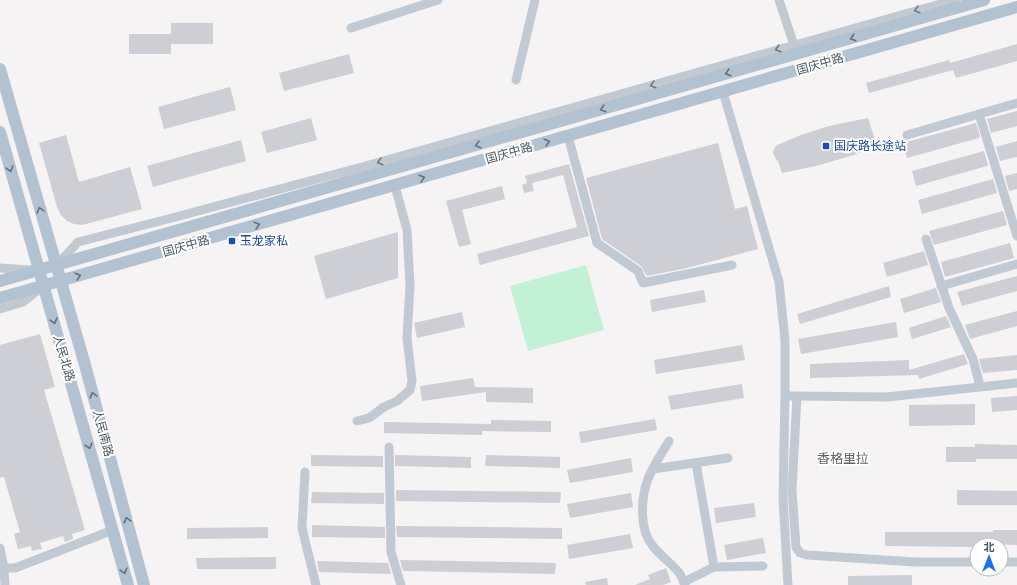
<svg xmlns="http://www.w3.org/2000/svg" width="1017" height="585" font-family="Signika,'Noto Sans SC',sans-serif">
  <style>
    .green { fill: #c3f1d5 }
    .building { fill: #cdcfd5 }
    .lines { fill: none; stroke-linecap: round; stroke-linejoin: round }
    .minor { stroke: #c1cad2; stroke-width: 9 }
    .major { stroke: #b3c2d1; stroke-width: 12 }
    .oneway { stroke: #6e7983 }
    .oneway2 { stroke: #64717d }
    .transit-dot { fill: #1a4fb4; stroke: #fff; stroke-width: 1.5 }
    .labels { text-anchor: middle; stroke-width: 4; stroke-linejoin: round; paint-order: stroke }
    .street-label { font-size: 12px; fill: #4a5661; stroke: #fff }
    .transit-label { font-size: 12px; fill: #164399; stroke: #fff; text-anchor: start }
    .neighbourhood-label { font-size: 13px; fill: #5f6368; stroke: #fff }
  </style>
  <rect width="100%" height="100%" fill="#f5f3f3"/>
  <path class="green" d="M586,265L604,330L528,351L510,286Z"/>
  <g class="building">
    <path d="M171,23H213V44H171V54H129V34H171Z"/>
    <path d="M1017,44V61L956,78L953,70L869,93L866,83L949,60L950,63Z"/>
    <path d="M349,54L354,73L284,91L279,73Z"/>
    <path d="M230,87L236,110L164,129L158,107Z"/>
    <path d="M1017,111V126L991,133L987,119Z"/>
    <path d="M311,118L317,140L267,153L261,132Z"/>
    <path d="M868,118L877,146L854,155L816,166L782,173L778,161L776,159L773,153L775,147L777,145L801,135L829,126Z"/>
    <path d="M976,123L980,136L979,138L907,158L903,143Z"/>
    <path d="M66,135L79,182L130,167L142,209L82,225L74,224L67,221L61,215L57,207L39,143Z"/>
    <path d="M241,140L246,161L153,187L147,166Z"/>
    <path d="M1017,141V157L1000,161L996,147Z"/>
    <path d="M718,143L735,209L747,206L758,249L687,268L647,276L641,266L602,239L586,178Z"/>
    <path d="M984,151L988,165L987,166L916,186L912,171Z"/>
    <path d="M569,164L589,236L480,265L477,254L577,227L563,175L532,183L534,191L524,193L522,185L527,183L525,176Z"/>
    <path d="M1017,173V189L1009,191L1005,176Z"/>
    <path d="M993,179L997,193L922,214L918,200Z"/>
    <path d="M502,186L505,199L462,210L471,244L459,247L446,201Z"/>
    <path d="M1003,211L1007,225L934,245L930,234L929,231Z"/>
    <path d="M398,232V278L326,299L314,256Z"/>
    <path d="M1010,243L1014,258L945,277L941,262Z"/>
    <path d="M924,251L928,265L887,277L883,263Z"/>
    <path d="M1017,276V291L962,306L957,292Z"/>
    <path d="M889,286L891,297L800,324L797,314Z"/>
    <path d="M936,288L941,302L904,313L900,299Z"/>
    <path d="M704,290L706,302L652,312L650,300Z"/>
    <path d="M1017,311V326L970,339L965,325Z"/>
    <path d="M462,312L465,327L417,338L414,323Z"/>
    <path d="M946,316L951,327L912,339L909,328Z"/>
    <path d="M896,322L898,337L801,354L798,339Z"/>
    <path d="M40,334L55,387L44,390L85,530L72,534L73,539L65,542L63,536L40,543L42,549L32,551L31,546L18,549L14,534L20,532L4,477L0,478V345Z"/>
    <path d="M742,345L745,360L656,374L654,360Z"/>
    <path d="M964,354L968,364L919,379L918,375L810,378V364L909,360V370Z"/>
    <path d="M1017,355V370L983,373L979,359Z"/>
    <path d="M473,378L475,387L533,388V403L486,402V392L422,401L420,386Z"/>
    <path d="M742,384L744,398L671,410L668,396Z"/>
    <path d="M1017,396V410L992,412L991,398Z"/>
    <path d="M975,404V425L909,426V405Z"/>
    <path d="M655,419L657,430L581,443L579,432Z"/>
    <path d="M491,420L551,421V432L482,431V435L384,433V422L491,424Z"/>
    <path d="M975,444L1017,445V459H976V462H946V447H975Z"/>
    <path d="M311,455L383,456V467L311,466Z"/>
    <path d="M395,455L471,457V468L395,466Z"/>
    <path d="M486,455L560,457V468L485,466Z"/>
    <path d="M631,458L633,472L570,483L567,470Z"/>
    <path d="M396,490L561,492L560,503L396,501Z"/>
    <path d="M957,490L1017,491V505H957Z"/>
    <path d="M312,492L384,493V504L311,503Z"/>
    <path d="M631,493L633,507L570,518L567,504Z"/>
    <path d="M754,503L756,517L716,523L714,508Z"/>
    <path d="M312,525L385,527V538L312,537Z"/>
    <path d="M396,526L562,528V539L397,537Z"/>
    <path d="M268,527V538L187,539V528Z"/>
    <path d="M993,530H1017V545L985,544L977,545V547L885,546V532H993Z"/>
    <path d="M630,534L633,548L569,559L567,545Z"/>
    <path d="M763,538L766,553L727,560L724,545Z"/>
    <path d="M276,557V569H197L196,558Z"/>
    <path d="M400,560L556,563L555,574L403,571Z"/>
    <path d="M317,561L388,563L391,574L319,572Z"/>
    <path d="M666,568L671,582L663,585H635L650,579L648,575Z"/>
    <path d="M912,575V585H848V576Z"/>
    <path d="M607,578L608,585H586L585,582Z"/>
  </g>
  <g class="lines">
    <g class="minor">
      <path d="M779,0L794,45"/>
      <path d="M351,28L438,0"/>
      <path d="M516,80L535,0"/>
      <path d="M723,92L779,282L785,340V396L783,499L788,585"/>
      <path d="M979,114L1017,236"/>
      <path d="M907,135L1017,103"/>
      <path d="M568,136L597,243L638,271L643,283L732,265"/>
      <path d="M926,239L949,308L973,359L980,386"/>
      <path d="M57,265L78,242L172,218L362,167L955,0"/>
      <path d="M0,268L31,270"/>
      <path d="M941,286L1017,264"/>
      <path d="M0,309L23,302L41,288"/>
      <path d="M791,396L887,397L1017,383"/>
      <path d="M797,396L792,490L796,547L800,553L807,555L915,562H977"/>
      <path d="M357,421L369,418L384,407L397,401L410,390L412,381L407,338L410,286L407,230L395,186"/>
      <path d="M669,441C662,453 653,466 648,479C641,497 639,529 652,545C660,556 672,563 680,574C682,577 683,581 685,585"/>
      <path d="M389,447L391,552L401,585"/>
      <path d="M696,463L714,567"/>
      <path d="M653,469L728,458"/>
      <path d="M305,472L302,528L316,585"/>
      <path d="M0,548L4,568L5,585"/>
      <path d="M1001,562H1017"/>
      <path d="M4,568H15L113,530"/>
      <path d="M684,582L714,567L763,566"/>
    </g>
    <g class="major">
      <path d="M0,69L85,365L144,585"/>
      <path d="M0,132L128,585"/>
      <path d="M0,281L984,0"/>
      <path d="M0,298L1017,7"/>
    </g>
  </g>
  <defs><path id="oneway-chevron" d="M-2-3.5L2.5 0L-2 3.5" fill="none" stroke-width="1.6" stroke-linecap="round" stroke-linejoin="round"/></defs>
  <g class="oneway">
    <use href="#oneway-chevron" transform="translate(917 10) rotate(164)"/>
    <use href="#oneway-chevron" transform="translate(778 49) rotate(164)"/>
    <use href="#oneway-chevron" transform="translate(653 85) rotate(164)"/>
    <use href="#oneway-chevron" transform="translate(380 162) rotate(164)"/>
  </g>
  <g class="oneway2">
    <use href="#oneway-chevron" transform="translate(853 38) rotate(164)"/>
    <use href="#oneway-chevron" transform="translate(728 73) rotate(164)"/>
    <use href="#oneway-chevron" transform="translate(603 109) rotate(164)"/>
    <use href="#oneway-chevron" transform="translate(547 142) rotate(-16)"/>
    <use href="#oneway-chevron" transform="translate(478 145) rotate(164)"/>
    <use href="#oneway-chevron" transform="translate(10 169) rotate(74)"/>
    <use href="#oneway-chevron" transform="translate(422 178) rotate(-16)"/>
    <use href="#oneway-chevron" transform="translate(40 210) rotate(-106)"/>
    <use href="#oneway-chevron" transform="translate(257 225) rotate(-16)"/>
    <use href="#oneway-chevron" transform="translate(78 276) rotate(-16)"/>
    <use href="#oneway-chevron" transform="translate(54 321) rotate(74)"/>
    <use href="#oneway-chevron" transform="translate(93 395) rotate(-105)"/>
    <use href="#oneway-chevron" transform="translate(89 446) rotate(74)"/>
    <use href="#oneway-chevron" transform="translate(127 520) rotate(-105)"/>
    <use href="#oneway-chevron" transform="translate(124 571) rotate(74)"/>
  </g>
  <g class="transit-dot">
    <rect x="822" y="142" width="8" height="8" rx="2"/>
    <rect x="228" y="237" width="8" height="8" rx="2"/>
  </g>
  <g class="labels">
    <g class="street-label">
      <text transform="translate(820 64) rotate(-16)" y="4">国庆中路</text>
      <text transform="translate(509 153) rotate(-16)" y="4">国庆中路</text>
      <text transform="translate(186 246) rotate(-16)" y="4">国庆中路</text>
      <text transform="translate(64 358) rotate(74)" y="4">人民北路</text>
      <text transform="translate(103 433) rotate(75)" y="4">人民南路</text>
    </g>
    <g class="transit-label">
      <text x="834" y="150">国庆路长途站</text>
      <text x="240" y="245">玉龙家私</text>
    </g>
    <g class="neighbourhood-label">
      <text x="843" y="463">香格里拉</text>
    </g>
  </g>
  <g transform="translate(989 557)"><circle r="19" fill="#ffffff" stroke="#b7bbc0"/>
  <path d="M0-3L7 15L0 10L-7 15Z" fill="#1a73e8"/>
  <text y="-6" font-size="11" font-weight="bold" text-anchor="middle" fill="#4a5661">北</text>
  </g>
</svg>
